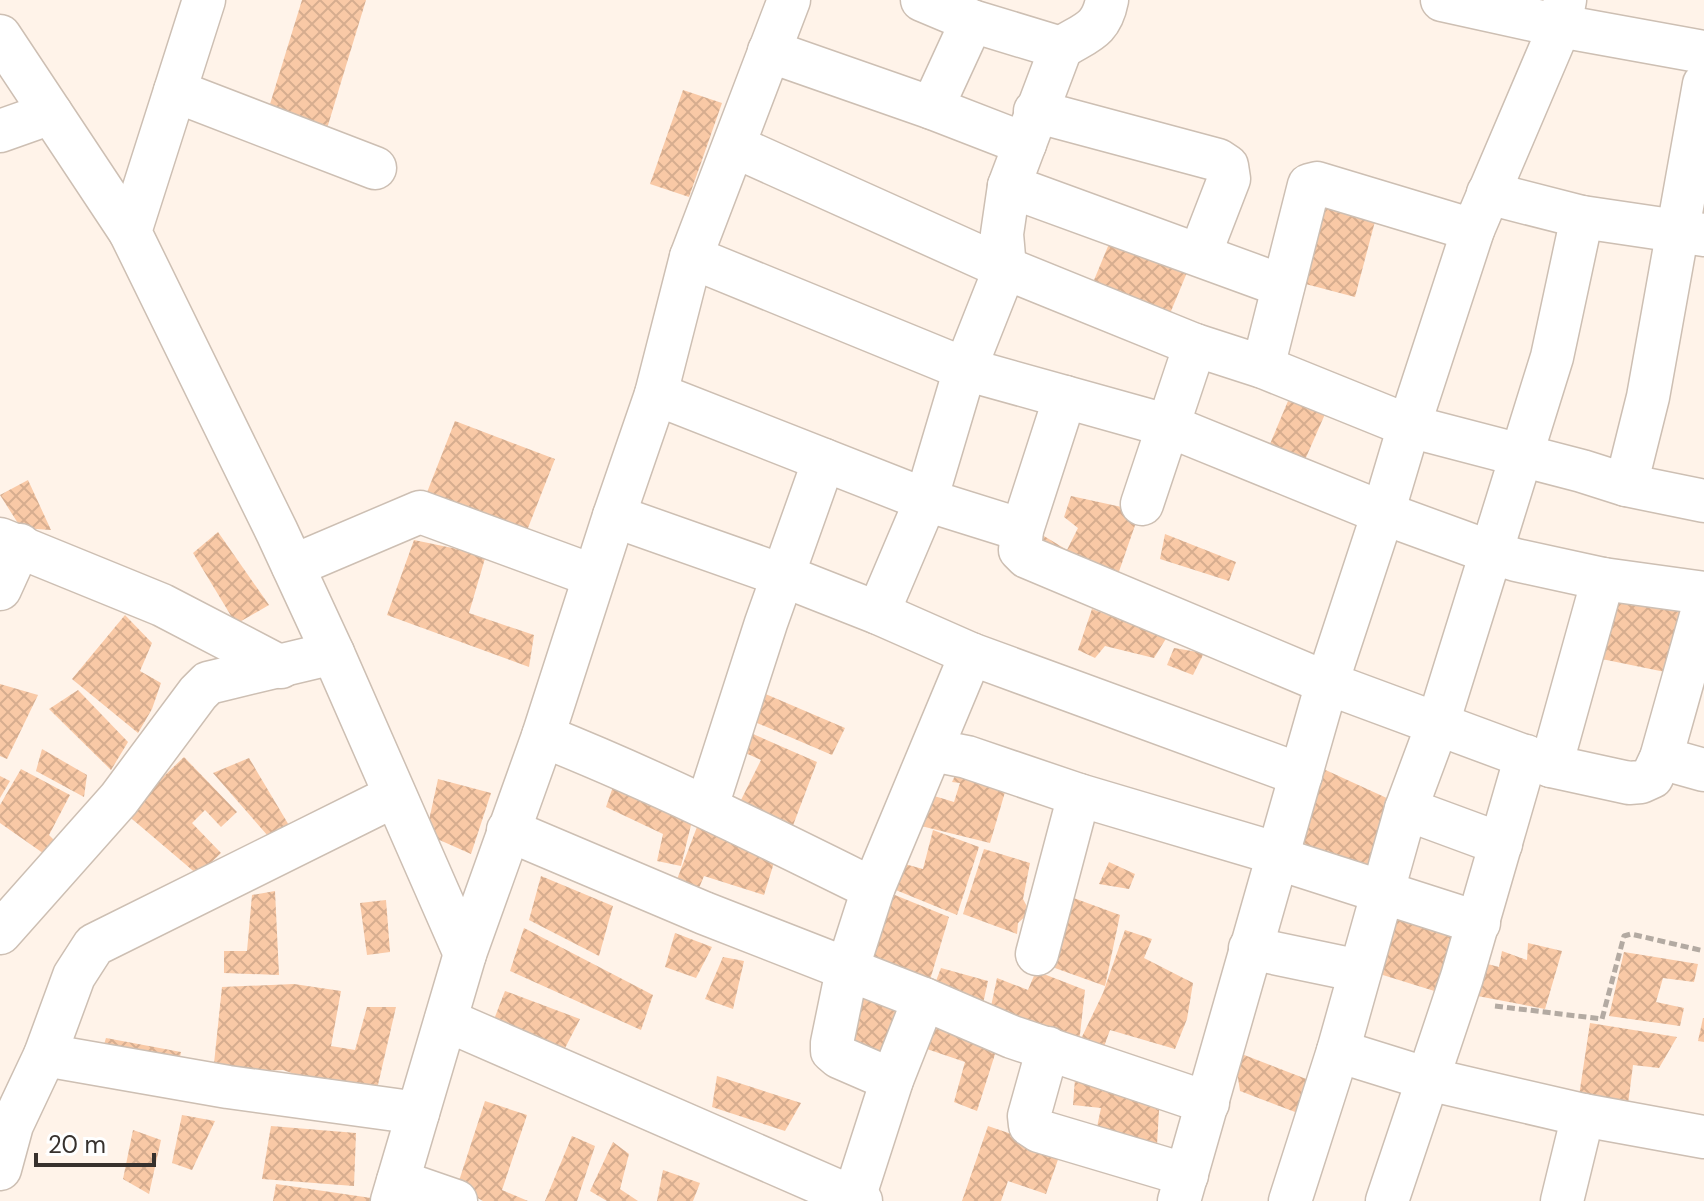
<svg xmlns="http://www.w3.org/2000/svg" width="1704" height="1201" font-family="'DM Sans',sans-serif">
  <style>
    .building { fill: url(#building-cross-hatch) }
    .lines { fill: none; stroke-linecap: round; stroke-linejoin: round }
    .minor-casing { stroke: #cdbfb3; stroke-width: 45 }
    .path { stroke: #b3aaa2; stroke-width: 5; stroke-dasharray: 8 4; stroke-linecap: butt }
    .minor { stroke: #fff; stroke-width: 42 }
  </style>
  <defs>
    <pattern id="building-cross-hatch" width="8" height="8" patternUnits="userSpaceOnUse" patternTransform="scale(2)"><rect width="8" height="8" fill="#f9c9a6"/><path d="M0 0l8 8M0 8l8-8" fill="none" stroke="#d6ad8f"/></pattern>
  </defs>
  <rect width="100%" height="100%" fill="#fff3e9"/>
  <g class="building">
    <path d="M302,0H366L325,135L266,117Z"/>
    <path d="M683,90L722,103L689,197L650,184Z"/>
    <path d="M1321,196L1378,210L1355,297L1298,282Z"/>
    <path d="M1116,227L1193,258L1164,328L1087,297Z"/>
    <path d="M1293,389L1329,405L1300,471L1265,456Z"/>
    <path d="M455,421L555,459L526,533L426,495Z"/>
    <path d="M28,480L51,530L21,528L0,495Z"/>
    <path d="M1071,496L1140,511L1115,583L1033,555L1039,533L1067,550L1078,528L1064,517Z"/>
    <path d="M218,532L269,605L236,624L193,553Z"/>
    <path d="M1165,534L1236,562L1229,581L1160,559Z"/>
    <path d="M414,540L486,555L469,613L534,635L529,667L387,615Z"/>
    <path d="M1607,583L1685,600L1670,673L1592,657Z"/>
    <path d="M1092,609L1167,637L1154,658L1105,646L1095,658L1078,650Z"/>
    <path d="M125,615L152,643L140,671L161,683L152,709L138,733L72,679Z"/>
    <path d="M1174,648L1204,653L1193,675L1167,665Z"/>
    <path d="M0,684L38,695L7,759L0,756Z"/>
    <path d="M78,690L128,742L111,770L49,709Z"/>
    <path d="M756,690L845,728L832,755L750,720Z"/>
    <path d="M746,731L817,762L789,836L736,810L761,760L741,751Z"/>
    <path d="M42,749L87,775L84,797L36,771Z"/>
    <path d="M184,757L237,812L221,827L205,810L192,823L221,853L198,875L125,813Z"/>
    <path d="M249,758L290,827L268,836L213,773Z"/>
    <path d="M959,767L1008,782L990,843L913,824L921,792L954,802L960,783L952,782Z"/>
    <path d="M1319,767L1402,805L1364,875L1299,854Z"/>
    <path d="M21,769L70,795L49,835L61,847L50,858L0,823V805Z"/>
    <path d="M617,775L692,821L681,866L657,861L663,834L606,807Z"/>
    <path d="M0,776L10,781L0,798Z"/>
    <path d="M438,779L491,793L471,854L426,834Z"/>
    <path d="M700,819L777,853L764,895L704,876L694,900L673,890Z"/>
    <path d="M933,830L979,847L957,915L881,884L890,860L923,869Z"/>
    <path d="M984,849L1030,863L1023,899L1030,912L1018,923L1017,934L963,914Z"/>
    <path d="M1109,862L1135,874L1129,889L1099,884Z"/>
    <path d="M541,876L613,906L599,956L529,920Z"/>
    <path d="M275,891L279,975L224,973V951H247L252,895Z"/>
    <path d="M885,891L949,917L926,993L859,961Z"/>
    <path d="M1060,893L1120,915L1105,986L1041,963Z"/>
    <path d="M386,900L390,952L367,955L360,903Z"/>
    <path d="M1396,902L1473,926L1444,994L1370,971Z"/>
    <path d="M524,928L653,995L641,1030L510,971Z"/>
    <path d="M1125,930L1152,939L1144,958L1193,983L1187,1019L1175,1049L1110,1030L1102,1052L1079,1043L1103,993Z"/>
    <path d="M675,933L712,947L696,978L665,967Z"/>
    <path d="M1528,943L1562,951L1545,1009L1467,994L1476,961L1499,967L1502,951L1527,960Z"/>
    <path d="M1624,952L1698,964L1694,982L1663,978L1656,1002L1684,1008L1680,1026L1609,1016Z"/>
    <path d="M723,957L744,961L733,1009L705,999Z"/>
    <path d="M941,968L988,981L980,1017L929,999Z"/>
    <path d="M1036,971L1085,990L1079,1043L990,1011L997,978L1028,990Z"/>
    <path d="M294,984L341,991L331,1046L355,1050L367,1007H396L374,1102L283,1070L213,1073L222,987Z"/>
    <path d="M851,985L899,1007L885,1061L834,1038Z"/>
    <path d="M505,991L580,1019L563,1052L493,1022Z"/>
    <path d="M1703,1018H1704V1042L1698,1041Z"/>
    <path d="M928,1023L996,1051L977,1111L954,1102L965,1062L924,1048Z"/>
    <path d="M1590,1023L1677,1037L1659,1068L1633,1065L1628,1104L1577,1109Z"/>
    <path d="M106,1038L181,1052L176,1075L99,1061Z"/>
    <path d="M1234,1051L1314,1082L1311,1118L1240,1091Z"/>
    <path d="M717,1076L801,1103L785,1131L712,1107Z"/>
    <path d="M1075,1079L1159,1110L1157,1145L1097,1127L1101,1108L1073,1105Z"/>
    <path d="M485,1101L527,1115L502,1190L528,1201H483L457,1187Z"/>
    <path d="M182,1115L215,1121L192,1170L172,1163Z"/>
    <path d="M271,1126L356,1133L354,1186L262,1179Z"/>
    <path d="M988,1126L1061,1151L1046,1194L1008,1181L1001,1201H962Z"/>
    <path d="M133,1130L161,1140L149,1194L123,1179Z"/>
    <path d="M572,1136L595,1146L577,1201H545Z"/>
    <path d="M613,1142L629,1154L620,1189L638,1201H607L590,1191Z"/>
    <path d="M663,1170L700,1183L693,1201H657Z"/>
    <path d="M276,1184L378,1199V1201H273Z"/>
  </g>
  <g class="lines">
    <defs>
      <g id="minor">
        <path d="M204,0L130,232L277,532L333,653L465,954"/>
        <path d="M922,0L972,21L1061,48C1086,32 1101,31 1107,0"/>
        <path d="M1442,0L1560,26L1704,52"/>
        <path d="M0,36L130,232"/>
        <path d="M769,51L932,108L1025,144"/>
        <path d="M175,91L375,168"/>
        <path d="M932,108L972,21"/>
        <path d="M1035,111L1218,160L1227,166L1229,179L1200,254"/>
        <path d="M0,131L51,113"/>
        <path d="M734,146L1005,268L1195,345"/>
        <path d="M1009,186L1283,286"/>
        <path d="M1488,193L1582,217L1704,235"/>
        <path d="M691,257L965,369L1169,426L1383,513L1490,552L1516,560L1603,579L1704,593"/>
        <path d="M1263,367L1309,185L1317,183L1473,230"/>
        <path d="M656,394L926,500L1022,530"/>
        <path d="M1065,397L1022,530L1020,550L1027,557L1327,683L1551,766L1629,783L1641,782L1652,777L1661,758L1704,605"/>
        <path d="M1626,485L1648,397L1704,84"/>
        <path d="M1142,504L1195,345L1263,367L1409,426L1582,471L1626,485L1704,501"/>
        <path d="M614,516L784,576L878,613L971,654L1301,775"/>
        <path d="M0,539L162,605L281,667"/>
        <path d="M293,566L420,512L594,576"/>
        <path d="M0,589L20,545"/>
        <path d="M878,613L926,500L965,369L1005,268L1002,234L1009,186L1061,48"/>
        <path d="M543,736C656,781 764,835 873,889"/>
        <path d="M932,750L967,757L1079,795L1278,854L1295,864L1479,923"/>
        <path d="M1661,758L1704,770"/>
        <path d="M1551,766L1603,579"/>
        <path d="M707,806L766,623L824,460"/>
        <path d="M1406,809L1501,844"/>
        <path d="M508,830L704,913L924,999L1012,1037L1208,1103"/>
        <path d="M0,933L119,799L198,693L208,683L333,653"/>
        <path d="M1250,948L1360,971"/>
        <path d="M1037,954L1079,795"/>
        <path d="M446,1020L861,1201"/>
        <path d="M1048,1048L1029,1116L1030,1125L1039,1131L1187,1175"/>
        <path d="M1338,1051L1428,1079L1583,1115L1704,1137"/>
        <path d="M45,1055L228,1087L418,1113"/>
        <path d="M892,1080L839,1057L832,1051V1043L847,970L873,889L971,654"/>
        <path d="M0,1169L12,1125L45,1055L74,976L94,945L394,796"/>
        <path d="M398,1181L456,1201"/>
        <path d="M854,1198L892,1080L924,999"/>
        <path d="M392,1201L465,954L543,736L614,516L656,394L691,257L789,0"/>
        <path d="M1179,1201L1327,683L1383,513L1409,426L1473,230L1560,26L1565,0"/>
        <path d="M1290,1201L1338,1051L1406,809L1438,723L1552,357L1582,217"/>
        <path d="M1387,1201L1462,977L1526,756"/>
        <path d="M1562,1201L1583,1115"/>
      </g>
    </defs>
    <use href="#minor" class="minor-casing"/>
    <path class="path" d="M1495,1006L1602,1019L1624,936L1631,934L1704,951"/>
    <use href="#minor" class="minor"/>
  </g>
  <path d="M36 1153v12h118v-12" fill="none" stroke="#37312d" stroke-width="4"/>
  <text x="48" y="1153" font-size="24" fill="#37312d" stroke="#ffffff" stroke-width="6" paint-order="stroke">20 m</text>
</svg>
